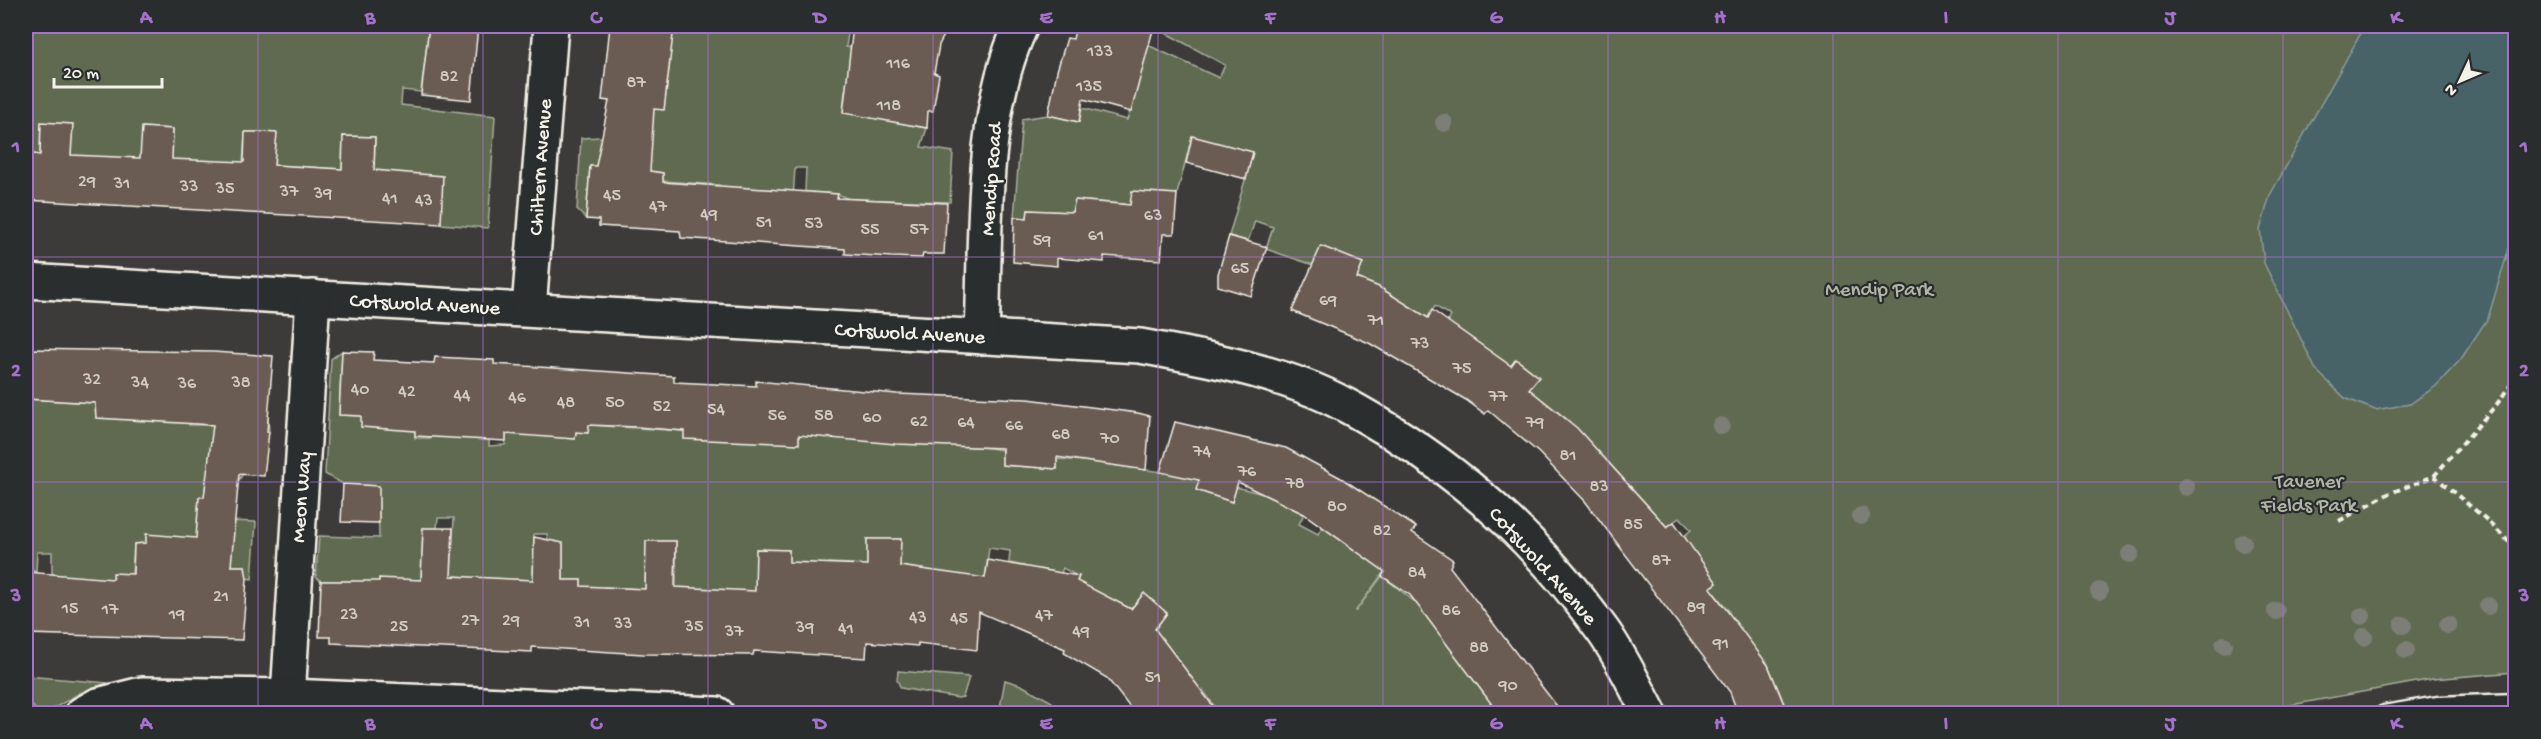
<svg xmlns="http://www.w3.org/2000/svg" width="2541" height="739" font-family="'Gochi Hand',sans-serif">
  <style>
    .green { fill: #616a51; stroke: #aaae9c; stroke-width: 1.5 }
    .water { fill: #466368; stroke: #8c9c9b; stroke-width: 1.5 }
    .building { fill: #6a5b52; stroke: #f4f1e8; stroke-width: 1.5 }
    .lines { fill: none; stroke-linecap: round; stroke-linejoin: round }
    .lane-casing { stroke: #f4f1e8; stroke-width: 21 }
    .street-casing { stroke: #f4f1e8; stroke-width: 38 }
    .path { stroke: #f4f1e8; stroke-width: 4; stroke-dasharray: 6 4.5; stroke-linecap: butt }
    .lane { stroke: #2a2d2e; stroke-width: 16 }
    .street { stroke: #2a2d2e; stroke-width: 33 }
    .tree { fill: #7d7e74 }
    .grid { fill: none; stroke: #a571cd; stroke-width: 1.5; stroke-opacity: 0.55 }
    .labels { text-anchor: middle; stroke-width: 4.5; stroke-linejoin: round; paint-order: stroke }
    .number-label { font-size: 18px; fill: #d2ccc2 }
    .street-label { font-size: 21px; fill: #f4f1e8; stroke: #2a2d2e }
    .park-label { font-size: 21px; fill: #b2b4a4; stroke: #2a2d2e }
    .neatline { fill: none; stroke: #a571cd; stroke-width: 2 }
    .grid-label { font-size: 20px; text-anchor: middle; font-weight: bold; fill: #a571cd }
  </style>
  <rect width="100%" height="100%" fill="#3d3b39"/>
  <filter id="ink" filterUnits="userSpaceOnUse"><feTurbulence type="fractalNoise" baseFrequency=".0167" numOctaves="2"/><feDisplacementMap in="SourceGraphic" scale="12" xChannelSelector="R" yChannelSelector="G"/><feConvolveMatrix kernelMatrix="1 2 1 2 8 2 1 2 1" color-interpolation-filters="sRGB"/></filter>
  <g filter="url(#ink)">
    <g class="green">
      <path d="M26,26H429L421,92L402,90L401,105L495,116L488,228L441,224L374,170L375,137L343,136L342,169L274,165L262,132H245L243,164L172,161L173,129L143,127L140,160L71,156L72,124L41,123L40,155L26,153Z"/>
      <path d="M653,26L703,29L704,26H887L882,36L849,27L846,47L862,49L879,95L845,90L843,112L927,128L921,147L953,152L950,202L849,199L837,194L805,192L806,168H795L793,199L770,190L740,187L738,195L719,194V185L663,181V173L590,166L586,219L577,210L581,138L602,137L654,109H664L670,62L649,59Z"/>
      <path d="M1153,26H2515V672L2433,679L2248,713H1788L1766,660L1746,669L1727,613L1729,611L1710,588L1717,583L1705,567L1677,542L1691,530L1680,517L1667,527L1600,453L1597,455L1567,419L1529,389L1538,376L1516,359L1511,366L1457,328H1445L1451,316L1435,306L1428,318L1409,306L1362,286L1364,281L1357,278L1363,263L1313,265L1266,249L1273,227L1255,221L1248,241L1229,236L1253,152L1192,137L1177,194L1132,192L1125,257L1120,258L1124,204L1075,200L1072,212L1028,210L1027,218L1014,217L1022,119L1048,115L1079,122L1082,108L1127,120L1137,88L1139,41L1219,78L1225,65Z"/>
      <path d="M342,351L339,415L416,418L415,438H430L431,417L490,421L489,446L505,445L507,427L540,436L575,439L576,432L588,433L589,425L684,431L798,444L799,435L990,448L1002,450V465L1057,469V459C1106,461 1153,476 1201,472L1197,490L1232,502L1236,487L1263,494L1304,514L1299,524L1318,534L1322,527L1357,552L1388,566L1355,612L1382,576L1419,605L1499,713H1207L1215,707L1203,690L1188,700L1143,644L1167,613L1144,594L1118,624L1069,598L1079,577L1063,568L1055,588L1019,598L1025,566L1009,563L1010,551L989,548L985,578L900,574V539H867V576L853,585V564L829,563L827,603L788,581L789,550L757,549L755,602L676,589V541H646L645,589L605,587L580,596L581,580H563V543L548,540L547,534H534L533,580L505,579V596L467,594L468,577L451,576L454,518H438L437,528H423L421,580L379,579V588L353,581H321L316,577L319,536L379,538L378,486L343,484L325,474L331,359Z"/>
      <path d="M26,399L95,403L96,418L189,407V425H209L210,406L268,416L269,432L246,431L243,474L239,480L207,476L204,497H199L197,530L228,521L256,522L252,579L245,578V566L216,565L146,535V543L134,544L132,574L113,583L52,574V552H37L36,572L26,567Z"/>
      <path d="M898,671L969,677L963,697L958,698L901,688L897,680Z"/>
      <path d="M26,676L108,683L80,693L46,713L36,710L26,698Z"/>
      <path d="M1005,680L1021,685L1052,702L1044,713H999Z"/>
    </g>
    <path class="water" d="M2365,26H2516L2515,228L2488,318L2461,359L2436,386L2410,404L2375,410L2345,398L2316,370L2264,263L2260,230L2270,195Z"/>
    <g class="building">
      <path d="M429,26H478L471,100L421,95Z"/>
      <path d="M610,26H674L664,110L654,109L650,171L663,173V182L838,194L837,198L947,203L944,254H923L922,258L891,257L845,254V249L681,238L680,231L599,226V220L586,219L590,166H596L609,101L602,100Z"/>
      <path d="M853,26H949L939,45L934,73L939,75L933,111H928L927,128L843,113Z"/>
      <path d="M1076,26H1154L1131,112L1083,99L1079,122L1048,115L1057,71L1067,38L1073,39Z"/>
      <path d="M41,122L73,124L71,155L140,158L142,127L173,129L172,159L244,162L245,132H262L277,133L274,165L342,169L343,136L375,137L374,170L443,176L441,224L26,200V153L40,155Z"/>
      <path d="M1192,136L1253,152L1246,179L1186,163Z"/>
      <path d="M1132,191L1177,194L1174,234H1163L1161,260L1104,256V262L1057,258V266L1013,262L1014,217L1027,218L1028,210L1072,212L1075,200L1130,205Z"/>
      <path d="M1229,236L1267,247L1251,296L1218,286V274Z"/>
      <path d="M1321,246L1363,263L1357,278L1379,287L1428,318L1432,310L1511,366L1516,359L1539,377L1529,389L1577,428L1667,527L1674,522L1717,583L1710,588L1768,665L1788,714H1738L1730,692L1585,501L1539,453L1488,410L1485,414L1466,400L1369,343L1292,311Z"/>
      <path d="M26,349L213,352L273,356L267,432H269L264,476L239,474L231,566H245L247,579L242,640L26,634V572L113,579V573L133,574L134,544L146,543V534L196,538L199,497H204L213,425L96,418L95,403L26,399Z"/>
      <path d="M342,351L374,352L373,360L434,363L435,357L494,360V364L674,376V382L756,386V381L897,394L1028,399L1138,413L1150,416L1146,470L1057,457V469L1002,465V448L895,444L799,435V444L684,439V431L637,427L589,425L588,433L576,432L575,439L506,434V441L415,436V431L361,427V416L339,415Z"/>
      <path d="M1175,422L1286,448L1341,478L1416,527L1412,532L1453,560L1450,567L1563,714H1499L1410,595L1382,576L1385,572L1304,514L1238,482L1232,502L1196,490L1199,480L1160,472Z"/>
      <path d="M343,484L379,486V523L341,522Z"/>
      <path d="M423,528H453L451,576L533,580L534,537L563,543V580H581V586L645,589L646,541H676L675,587L755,591L756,549L789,550V562L867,565V539H901L900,566L985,578L988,560L1079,576L1077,581L1131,609L1144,593L1167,613L1155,629L1219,714H1135L1107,678L1064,653L1065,649L979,612L977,650L918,643V646L867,642L866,658L754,651L753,655L643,654L532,647V652L331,643V637H319L321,581H379V578L421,580Z"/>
    </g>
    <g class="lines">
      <defs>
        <path id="lane" d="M2384,714L2438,705L2516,702"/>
        <g id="street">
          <path d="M26,281L1140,346C1195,356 1250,366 1303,386C1334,397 1364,415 1392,432C1477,486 1544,549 1603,631C1621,656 1635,686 1650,714"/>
          <path d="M529,309L551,26"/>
          <path d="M982,337C986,240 979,113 1021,26"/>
          <path d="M288,696L313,297"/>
          <path d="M82,714L98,705L142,694L288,696L717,714"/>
        </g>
      </defs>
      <use href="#lane" class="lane-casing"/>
      <use href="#street" class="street-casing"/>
      <g class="path">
        <path d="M2434,476L2497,404L2516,377"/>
        <path d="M2339,521L2388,494L2434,476L2487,520L2516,549"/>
      </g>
      <use href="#lane" class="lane"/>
      <use href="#street" class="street"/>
    </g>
    <g class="tree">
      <circle cx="1444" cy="123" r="9"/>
      <circle cx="1721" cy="426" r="9"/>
      <circle cx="2186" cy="487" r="9"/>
      <circle cx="1861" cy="516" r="9"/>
      <circle cx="2243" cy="543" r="9"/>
      <circle cx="2130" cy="554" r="9"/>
      <circle cx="2099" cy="591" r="9"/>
      <circle cx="2488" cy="606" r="9"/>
      <circle cx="2276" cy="611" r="9"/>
      <circle cx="2362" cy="616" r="9"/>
      <circle cx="2403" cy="625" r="9"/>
      <circle cx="2448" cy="625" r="9"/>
      <circle cx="2364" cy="637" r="9"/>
      <circle cx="2224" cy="645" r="9"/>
      <circle cx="2406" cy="650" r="9"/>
    </g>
  </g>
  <path class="grid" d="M258,26V714M483,26V714M708,26V714M933,26V714M1158,26V714M1383,26V714M1608,26V714M1833,26V714M2058,26V714M2283,26V714M26,257H2516M26,482H2516"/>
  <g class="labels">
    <g class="number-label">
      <text x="1100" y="56">133</text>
      <text x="898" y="68">116</text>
      <text x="449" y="81">82</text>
      <text x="636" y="87">87</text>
      <text x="1089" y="91">135</text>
      <text x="889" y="110">118</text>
      <text x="87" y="186">29</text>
      <text x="122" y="188">31</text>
      <text x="189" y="191">33</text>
      <text x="225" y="193">35</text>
      <text x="289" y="196">37</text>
      <text x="323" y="198">39</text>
      <text x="612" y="200">45</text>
      <text x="390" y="203">41</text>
      <text x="424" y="205">43</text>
      <text x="658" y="211">47</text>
      <text x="709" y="219">49</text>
      <text x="1153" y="220">63</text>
      <text x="764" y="227">51</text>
      <text x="814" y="228">53</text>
      <text x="870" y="234">55</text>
      <text x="919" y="234">57</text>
      <text x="1096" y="240">61</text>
      <text x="1042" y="245">59</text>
      <text x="1240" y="273">65</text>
      <text x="1328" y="305">69</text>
      <text x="1376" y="325">71</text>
      <text x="1420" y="348">73</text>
      <text x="1462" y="373">75</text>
      <text x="92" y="384">32</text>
      <text x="140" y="387">34</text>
      <text x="241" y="387">38</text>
      <text x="187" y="388">36</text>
      <text x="360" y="394">40</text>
      <text x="407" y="396">42</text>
      <text x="462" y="400">44</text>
      <text x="1498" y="401">77</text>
      <text x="517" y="402">46</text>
      <text x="566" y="407">48</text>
      <text x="615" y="407">50</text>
      <text x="662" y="411">52</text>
      <text x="716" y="414">54</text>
      <text x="777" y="420">56</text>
      <text x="824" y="420">58</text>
      <text x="872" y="422">60</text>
      <text x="919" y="426">62</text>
      <text x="966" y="427">64</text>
      <text x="1535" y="427">79</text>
      <text x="1014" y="430">66</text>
      <text x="1061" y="439">68</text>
      <text x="1110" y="443">70</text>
      <text x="1202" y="456">74</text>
      <text x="1568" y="460">81</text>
      <text x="1247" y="476">76</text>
      <text x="1295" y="488">78</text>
      <text x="1599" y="491">83</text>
      <text x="1337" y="511">80</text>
      <text x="1633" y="529">85</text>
      <text x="1382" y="535">82</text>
      <text x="1661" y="565">87</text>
      <text x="1417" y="577">84</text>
      <text x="221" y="601">21</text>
      <text x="1696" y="612">89</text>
      <text x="70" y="613">15</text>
      <text x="110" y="614">17</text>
      <text x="1451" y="615">86</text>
      <text x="177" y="619">19</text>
      <text x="349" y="619">23</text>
      <text x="1044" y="620">47</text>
      <text x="918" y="622">43</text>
      <text x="959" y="623">45</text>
      <text x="470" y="625">27</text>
      <text x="511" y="625">29</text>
      <text x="582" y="627">31</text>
      <text x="623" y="628">33</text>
      <text x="399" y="631">25</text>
      <text x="694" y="631">35</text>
      <text x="805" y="632">39</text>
      <text x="846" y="633">41</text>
      <text x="734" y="636">37</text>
      <text x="1081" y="636">49</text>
      <text x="1721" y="648">91</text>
      <text x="1479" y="652">88</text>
      <text x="1153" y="682">51</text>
      <text x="1508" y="690">90</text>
    </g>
    <g class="street-label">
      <text transform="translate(539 167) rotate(-86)" y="7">Chiltern Avenue</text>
      <text transform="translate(990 179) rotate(-86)" y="7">Mendip Road</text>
      <text transform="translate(425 303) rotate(3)" y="7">Cotswold Avenue</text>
      <text transform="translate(910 332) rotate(3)" y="7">Cotswold Avenue</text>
      <text transform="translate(300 497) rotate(-86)" y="7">Meon Way</text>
      <text transform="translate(1544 565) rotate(48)" y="7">Cotswold Avenue</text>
    </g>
    <g class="park-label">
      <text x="1879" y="295">Mendip Park</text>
      <text x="2309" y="487">Tavener<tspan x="2309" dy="24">Fields Park</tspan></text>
    </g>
  </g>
  <rect width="2541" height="739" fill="none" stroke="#2a2d2e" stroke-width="66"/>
  <g transform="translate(2460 81) rotate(226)" stroke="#2a2d2e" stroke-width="4.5" paint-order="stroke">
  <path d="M0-4.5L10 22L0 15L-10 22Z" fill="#f4f1e8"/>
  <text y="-9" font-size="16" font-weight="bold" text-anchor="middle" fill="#f4f1e8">N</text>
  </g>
  <path d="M54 78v9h108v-9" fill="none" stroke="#f4f1e8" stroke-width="3"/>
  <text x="63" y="78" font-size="18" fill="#f4f1e8" stroke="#2a2d2e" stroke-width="4.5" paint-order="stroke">20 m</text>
  <rect x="33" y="33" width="2475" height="673" class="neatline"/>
  <g class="grid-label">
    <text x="146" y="23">A</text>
    <text x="370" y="23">B</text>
    <text x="596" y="23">C</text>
    <text x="820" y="23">D</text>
    <text x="1046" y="23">E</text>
    <text x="1270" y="23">F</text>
    <text x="1496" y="23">G</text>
    <text x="1720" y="23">H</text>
    <text x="1946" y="23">I</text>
    <text x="2170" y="23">J</text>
    <text x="2396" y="23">K</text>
    <text x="16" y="152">1</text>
    <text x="2524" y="152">1</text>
    <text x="16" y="376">2</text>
    <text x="2524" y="376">2</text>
    <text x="16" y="601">3</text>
    <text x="2524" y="601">3</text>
    <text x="146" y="729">A</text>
    <text x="370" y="729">B</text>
    <text x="596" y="729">C</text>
    <text x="820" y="729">D</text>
    <text x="1046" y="729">E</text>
    <text x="1270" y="729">F</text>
    <text x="1496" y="729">G</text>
    <text x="1720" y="729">H</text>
    <text x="1946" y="729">I</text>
    <text x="2170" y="729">J</text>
    <text x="2396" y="729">K</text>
  </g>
</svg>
